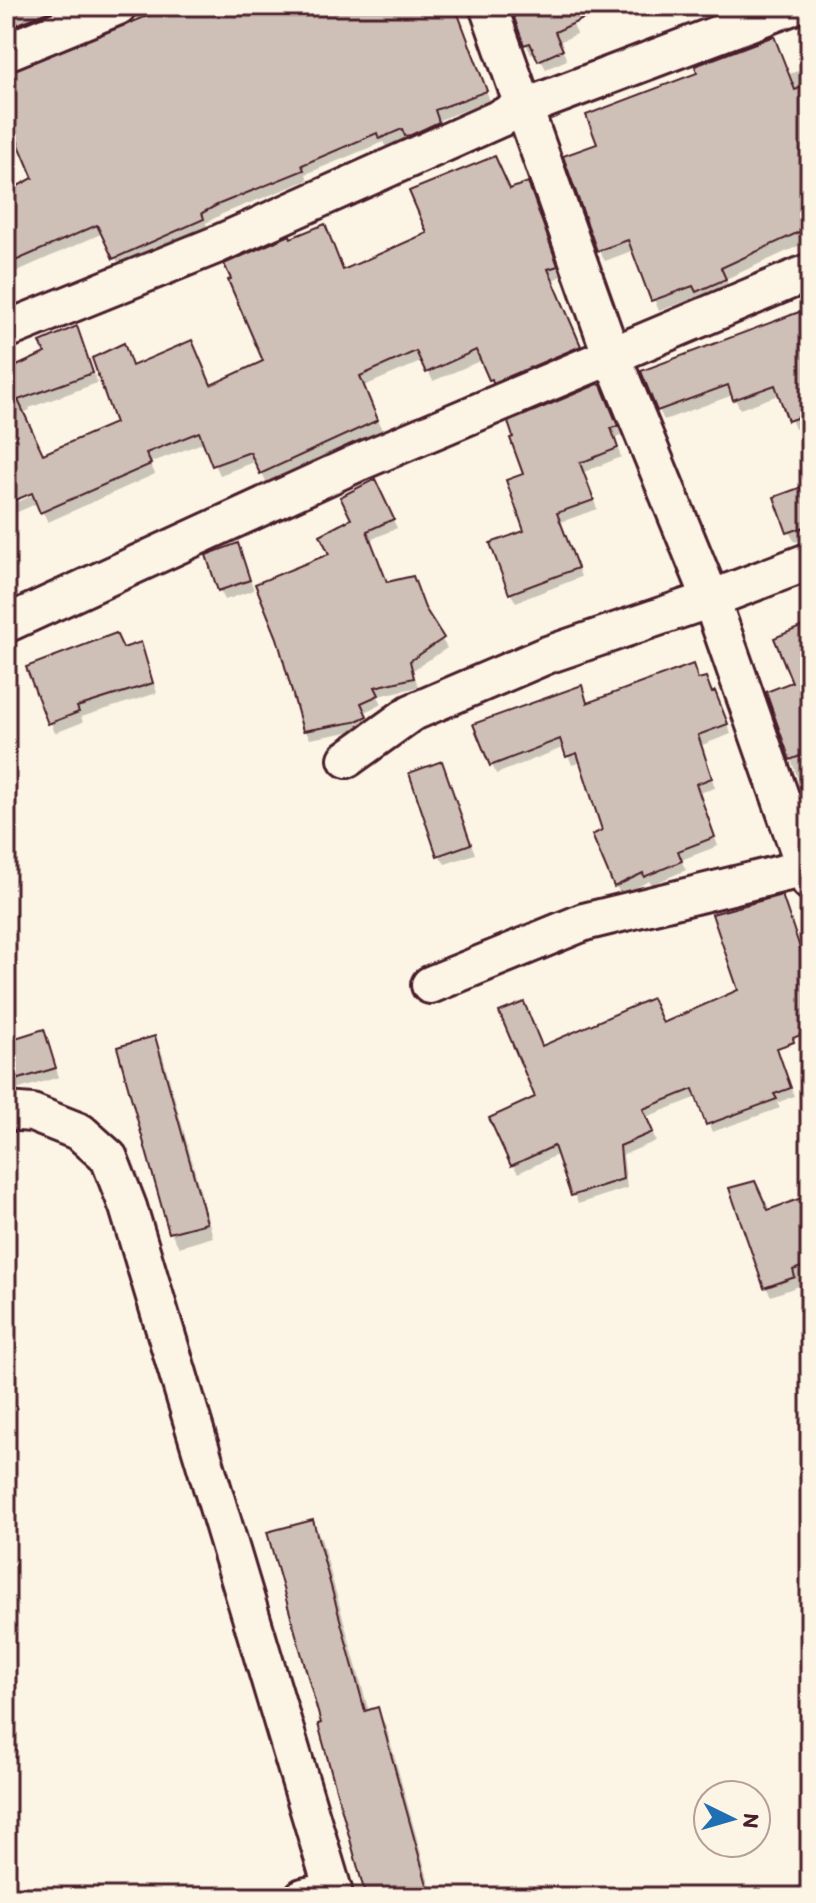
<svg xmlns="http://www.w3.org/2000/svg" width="816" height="1903" font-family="Itim,sans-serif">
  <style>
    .shadow { fill: #0003 }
    .building { fill: #cfc0b7; stroke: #4a1f2b; stroke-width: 2 }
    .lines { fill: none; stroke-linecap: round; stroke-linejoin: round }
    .minor-casing { stroke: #4a1f2b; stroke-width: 42 }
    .minor { stroke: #fcf5e5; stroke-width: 36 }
  </style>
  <rect width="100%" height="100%" fill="#fcf5e5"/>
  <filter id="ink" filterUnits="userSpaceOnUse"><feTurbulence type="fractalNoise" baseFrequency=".0125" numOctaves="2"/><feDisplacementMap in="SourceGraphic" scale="16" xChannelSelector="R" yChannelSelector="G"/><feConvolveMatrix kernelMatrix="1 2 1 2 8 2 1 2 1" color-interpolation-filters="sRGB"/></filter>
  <g filter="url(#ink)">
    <g class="shadow">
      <path d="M6,6H90L6,41Z"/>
      <path d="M140,6H455L490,101L439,120L443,132L412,144L409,138L386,147L383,142L306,174L308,180L222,214L206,223L208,229L131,263L129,259L119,264L103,233L6,276V193L36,179L17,135L6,139V75L136,21Z"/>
      <path d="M512,6H597L570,18L577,34L559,42L567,60L546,69L536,52L531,54L526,44Z"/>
      <path d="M712,6H762L724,21Z"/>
      <path d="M775,44L789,74L810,67V251L805,243L726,279L730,290L704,302L700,296L659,311L634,250L605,261L599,251L566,157L600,145Z"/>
      <path d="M527,184L562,276L552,280L585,356L497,389L482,360L433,381L423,361L364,386L382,430L267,483L256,461L220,475L205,442L150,463L155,474L48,522L38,503L6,517V507L42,491L40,488L6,502V373L47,354L76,329L82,338L97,383L29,408L30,410L23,413L43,456L118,424L123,346L133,368L211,387L265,362L291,240L324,226L344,272L429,234Z"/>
      <path d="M810,307V424L795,429L781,394L740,409L733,395L664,420L659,410L790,317L789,314Z"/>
      <path d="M605,397L621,435L614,438L621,457L584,472L597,509L561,522L581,577L516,602L510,593L526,532V476Z"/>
      <path d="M810,486V536L795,542L789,532Z"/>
      <path d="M379,490L397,528L370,540L388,584L412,578L428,617L447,648L413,670L418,687L378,696L382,704L364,712L370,725L359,730L310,739L305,730L332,555L354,520Z"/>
      <path d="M237,545L254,590L225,600L220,590Z"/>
      <path d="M810,625V813L768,694L794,683Z"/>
      <path d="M140,644L145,654L157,693L81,717L83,722L55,733L29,668Z"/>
      <path d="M705,679L720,702L731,734L702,745L715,788L699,793L718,846L681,860L686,870L651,885L649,881L621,895L616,886L605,831L582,762L572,765L565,747L496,774L476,726L581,688L588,705L699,689Z"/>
      <path d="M441,763L475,854L445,864L439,855Z"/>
      <path d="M758,994L794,1096L777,1103L780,1108L712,1132L698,1097L646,1117L656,1141L623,1155L627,1188L578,1204L559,1154L518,1173L513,1165L538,1098L542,1048L663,1025Z"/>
      <path d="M43,1032L59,1077L6,1093V1043Z"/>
      <path d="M154,1038L162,1053L213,1237L179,1247L171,1232Z"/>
      <path d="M810,1197V1282L771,1296L766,1287L769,1212Z"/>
      <path d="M312,1522L321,1538L369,1712L377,1710L386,1726L433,1897H368L270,1534Z"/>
    </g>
    <g class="building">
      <path d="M6,6H48L50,11L6,29Z"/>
      <path d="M172,6H455L487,91L435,110L439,122L411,135L405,136L402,129L379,139L377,133L302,165L304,170L217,205L202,213L204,219L113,259L97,225L6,265V192L33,178L6,114V73Z"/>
      <path d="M510,6H611L555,32L563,50L538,61L530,43L524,45Z"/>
      <path d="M774,36L795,90L810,84V227L721,268L726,279L696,292L693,286L651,301L628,240L597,251L563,156L597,144L586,115L697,73L695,66Z"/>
      <path d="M495,156L510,189L528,182L558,266L548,269L581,346L493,383L492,379L489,380L476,350L426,373L416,351L360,376L378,420L260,474L250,452L212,466L199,432L146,453L151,464L40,513L32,493L6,504V371L45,353L40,342L77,326L93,373L18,400L43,454L115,423L92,358L124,343L132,366L192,340L211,385L263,361L228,280L231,279L224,264L290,235L291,238L325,224L343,270L427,233L409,191Z"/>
      <path d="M810,308V413L788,421L775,385L733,400L728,385L657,411L641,371Z"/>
      <path d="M598,384L601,385L618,426L611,428L618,448L580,463L594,500L557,513L578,568L509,594L490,543L524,531L506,480L523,474L510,438L513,437L508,422Z"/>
      <path d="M375,479L394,519L367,531L387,582L413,576L425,608L444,638L410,661L414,678L375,687L379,695L361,703L367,716L354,722L303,731L277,638L255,584L329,554L320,535L351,519L340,497Z"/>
      <path d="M810,484V525L787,533L774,497Z"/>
      <path d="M238,543L250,580L218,591L206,555Z"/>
      <path d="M810,623V752L790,760L766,692L792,682L774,638Z"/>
      <path d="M116,633L123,648L141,642L153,683L77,707L79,712L48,724L26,667Z"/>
      <path d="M693,664L698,679L706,677L712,693L715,691L728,724L698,735L712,778L696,784L715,837L678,851L682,861L644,877L643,873L614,887L592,835L602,830L577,753L566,757L560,739L490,766L473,724L582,685L587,703Z"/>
      <path d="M442,761L471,844L437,856L409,773Z"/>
      <path d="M782,895L810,977V1031L793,1038L794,1042L777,1048L791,1088L774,1094L777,1099L706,1125L693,1089L643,1109L653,1132L620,1146L623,1179L571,1196L554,1146L511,1166L489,1118L535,1097L499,1012L524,1002L542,1046L652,998L663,1023L738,990L712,914Z"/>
      <path d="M44,1029L56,1068L6,1083V1041Z"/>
      <path d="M155,1036L207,1223L169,1233L117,1047Z"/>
      <path d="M755,1181L768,1210L810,1195V1264L793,1270L795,1277L764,1288L729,1188Z"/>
      <path d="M313,1520L365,1711L378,1707L429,1892L412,1897H366L318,1724L321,1723L267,1532Z"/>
    </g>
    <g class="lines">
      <defs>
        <g id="minor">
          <path d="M488,6L611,354L711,599L805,868L810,866"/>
          <path d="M6,52L118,6"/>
          <path d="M6,330L216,245L523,108L793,6"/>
          <path d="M6,624L357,463L810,272"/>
          <path d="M347,759L411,713L547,655L711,599L810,561"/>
          <path d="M430,985L584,922L805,868L810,882"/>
          <path d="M6,1111L32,1113L80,1132L109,1158L128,1207L333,1890L303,1897"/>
        </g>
      </defs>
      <use href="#minor" class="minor-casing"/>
      <use href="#minor" class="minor"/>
    </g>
  </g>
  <rect width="816" height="1903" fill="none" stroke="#fcf5e5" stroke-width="32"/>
  <rect x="16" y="16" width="784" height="1871" fill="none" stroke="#4a1f2b" stroke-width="3" filter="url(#ink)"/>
  <g transform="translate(732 1819) rotate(95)"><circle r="38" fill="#fcf5e5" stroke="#b59f9b" stroke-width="2"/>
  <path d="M0-6L14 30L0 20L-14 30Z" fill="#1f6fb2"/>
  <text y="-12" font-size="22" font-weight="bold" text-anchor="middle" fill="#4a1f2b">N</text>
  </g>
</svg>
